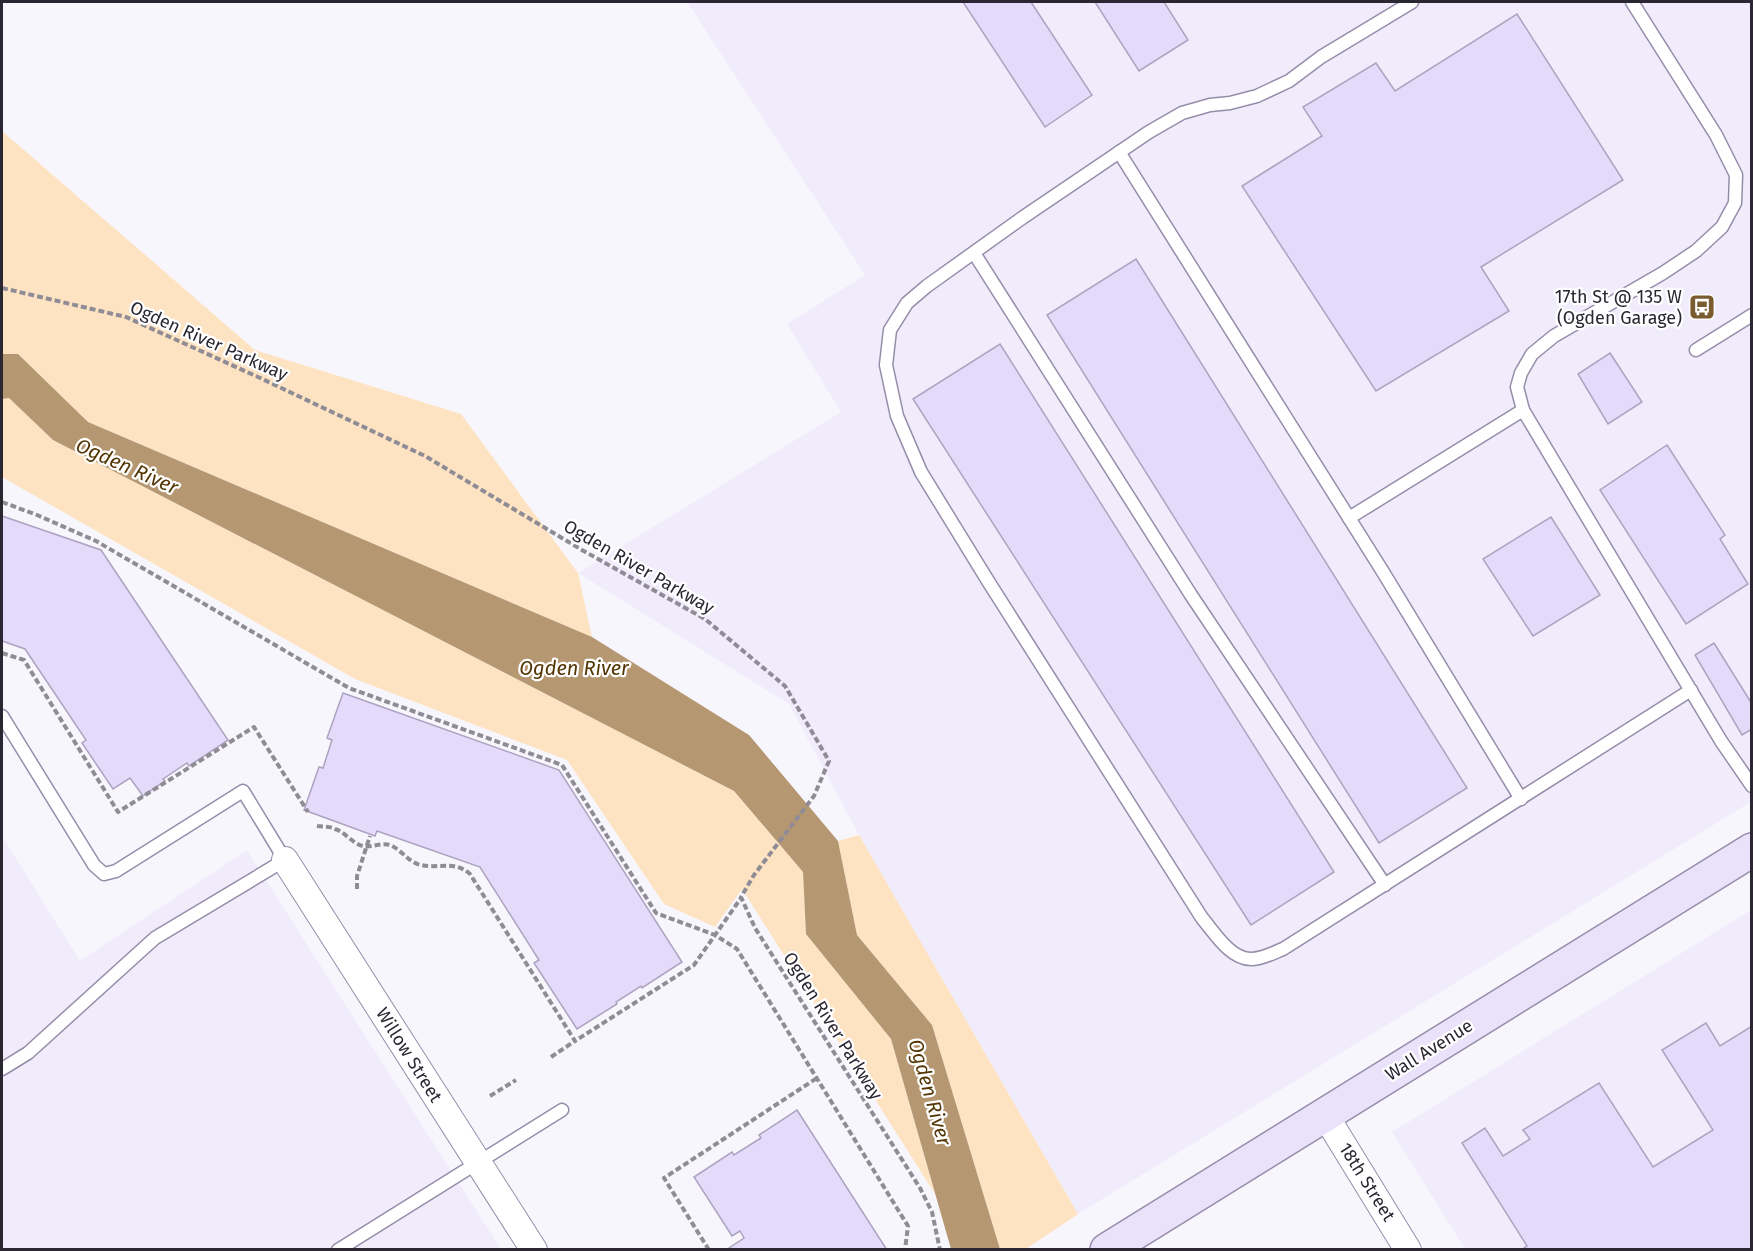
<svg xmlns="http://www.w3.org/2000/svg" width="1753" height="1251" font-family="'Fira Sans',sans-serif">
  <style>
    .built { fill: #f1ecfb }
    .green { fill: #fee3c2 }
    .water { fill: #b59772 }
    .building { fill: #e4daf9; stroke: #aca3c0; stroke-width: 1.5 }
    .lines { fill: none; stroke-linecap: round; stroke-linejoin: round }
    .service-casing { stroke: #968daa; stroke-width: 15 }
    .minor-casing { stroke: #968daa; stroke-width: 28 }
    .secondary-casing { stroke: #968daa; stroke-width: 36 }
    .path { stroke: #8f8c95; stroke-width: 4; stroke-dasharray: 6 3; stroke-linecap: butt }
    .service { stroke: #fff; stroke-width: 12 }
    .minor { stroke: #fff; stroke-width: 26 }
    .secondary { stroke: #eae1fa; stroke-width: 33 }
    .labels { text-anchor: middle; stroke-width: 4.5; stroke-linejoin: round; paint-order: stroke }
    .poi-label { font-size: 18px; fill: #2b2732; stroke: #fff; text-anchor: end }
    .street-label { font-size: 18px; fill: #2b2732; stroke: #fff }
    .water-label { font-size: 20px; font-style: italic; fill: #543604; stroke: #fff }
  </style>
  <rect width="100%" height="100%" fill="#f8f6fd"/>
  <g class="built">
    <path d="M687,2H1751V802L1078,1214L859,835L789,704L578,573L841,412L787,324L865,275Z"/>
    <path d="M2,836L80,961L247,850L501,1249H2Z"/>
    <path d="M1751,910V1249H1465L1392,1132Z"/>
  </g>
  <g class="green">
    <path d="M2,131L255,350L461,414L578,573L592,637L88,422L18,354H2Z"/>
    <path d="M9,398L53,440L734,791L803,872L806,934L891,1039L935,1194L742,889L715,927L664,904L567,760L355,679L2,477V399Z"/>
    <path d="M859,835L1078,1214L1026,1249H1000L932,1025L857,935L838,841Z"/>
  </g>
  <path class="water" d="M2,354H18L88,422L592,637L749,735L838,841L857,935L932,1025L1000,1249H951L891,1039L806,934L803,872L734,791L53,440L9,398L2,399Z"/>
  <g class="building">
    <path d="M963,2H1031L1092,95L1045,127Z"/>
    <path d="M1095,2H1164L1188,40L1139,71Z"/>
    <path d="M1517,14L1623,180L1481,267L1509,311L1376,391L1242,186L1322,136L1303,107L1376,63L1395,91Z"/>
    <path d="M1136,259L1467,788L1379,843L1047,315Z"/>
    <path d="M1000,344L1334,872L1251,925L913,399Z"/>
    <path d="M1610,353L1642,402L1608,424L1578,374Z"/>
    <path d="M1667,445L1725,535L1720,539L1748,584L1686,624L1600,490Z"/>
    <path d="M2,516L101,550L228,740L189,766L187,763L163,779L165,781L143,796L130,778L113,789L82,743L86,740L25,649L2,641Z"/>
    <path d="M1551,517L1600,595L1533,636L1483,559Z"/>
    <path d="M1714,643L1752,704V729L1742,735L1695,655Z"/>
    <path d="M343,693L559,770L682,962L642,988L641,986L616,1002L617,1004L577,1029L534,963L539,960L480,867L377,831L375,836L304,810L319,767L323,768L332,740L327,738Z"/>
    <path d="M1706,1023L1720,1046L1752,1026V1250H1521L1527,1246L1462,1143L1485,1128L1503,1156L1530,1139L1523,1130L1599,1083L1653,1167L1713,1130L1662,1050Z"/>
    <path d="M797,1110L887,1250H726L744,1238L740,1231L732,1236L694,1177L732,1152L734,1155L761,1138L759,1135Z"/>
  </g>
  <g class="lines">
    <defs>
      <g id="service">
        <path d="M1412,2L1321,57L1289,81L1257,96L1230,103L1210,105L1182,113L1149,132L1022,218L927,286L907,303L890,330L886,365L897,416L921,472L988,581L1202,918C1214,932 1230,959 1251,959C1262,959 1273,953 1283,949L1691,690"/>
        <path d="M1632,2L1716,135L1736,175L1735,203L1722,227L1696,251L1663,273L1554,336L1532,354L1521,373L1517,387L1523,410L1721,741L1752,786"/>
        <path d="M1119,152L1383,572L1521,799"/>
        <path d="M974,253L1191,595L1385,885"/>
        <path d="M1696,350L1752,315"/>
        <path d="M1349,518L1523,410"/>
        <path d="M2,716L94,865L104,874L116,871L243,791L285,860L155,938L28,1053L2,1069"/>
        <path d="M338,1250L562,1110"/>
      </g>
      <g id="minor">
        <path d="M285,860L534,1250"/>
        <path d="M1325,1115L1408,1250"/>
      </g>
      <path id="secondary" d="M1107,1250L1752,850"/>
    </defs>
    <use href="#service" class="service-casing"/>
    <use href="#minor" class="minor-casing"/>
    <use href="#secondary" class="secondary-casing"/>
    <g class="path">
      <path d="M2,288L126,317L258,377L425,456L582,550L705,619L785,686L829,761L814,796L754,875L741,897L755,928L920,1188L932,1212L940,1250"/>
      <path d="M2,502L37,515L96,541L349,688L562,765L656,913L715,935L737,949L908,1226L905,1250"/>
      <path d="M2,653L24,660L118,812L254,727L308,812"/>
      <path d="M317,826C323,827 330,826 335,829C345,832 353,844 363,846C372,848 381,842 390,845C402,850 409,863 421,865C440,869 454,860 470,874L575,1041L694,965L741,898"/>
      <path d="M357,889V876L370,836"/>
      <path d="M551,1057L575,1041"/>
      <path d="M490,1096L516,1080"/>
      <path d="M709,1250L664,1178L817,1078"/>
    </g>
    <use href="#service" class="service"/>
    <use href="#minor" class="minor"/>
    <use href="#secondary" class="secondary"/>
  </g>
  <defs>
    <symbol id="bus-square" viewBox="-11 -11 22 22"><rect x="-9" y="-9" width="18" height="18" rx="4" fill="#7a5b30" stroke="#fff"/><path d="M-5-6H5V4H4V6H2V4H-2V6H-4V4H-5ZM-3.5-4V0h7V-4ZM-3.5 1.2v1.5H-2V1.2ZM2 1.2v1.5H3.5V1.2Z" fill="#fff"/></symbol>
  </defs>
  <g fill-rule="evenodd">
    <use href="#bus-square" x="1687" y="292" width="30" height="30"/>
  </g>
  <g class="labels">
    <g class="poi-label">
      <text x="1682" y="303">17th St @ 135 W<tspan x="1682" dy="21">(Ogden Garage)</tspan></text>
    </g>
    <g class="street-label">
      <text transform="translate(209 341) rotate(24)" y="6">Ogden River Parkway</text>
      <text transform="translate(639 567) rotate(30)" y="6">Ogden River Parkway</text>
      <text transform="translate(833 1026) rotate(58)" y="6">Ogden River Parkway</text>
      <text transform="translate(1429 1050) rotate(-32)" y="6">Wall Avenue</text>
      <text transform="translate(409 1055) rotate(58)" y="6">Willow Street</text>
      <text transform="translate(1367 1182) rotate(58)" y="6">18th Street</text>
    </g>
    <g class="water-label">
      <text transform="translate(127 466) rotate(24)" y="7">Ogden River</text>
      <text x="574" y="675">Ogden River</text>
      <text transform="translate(930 1092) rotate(74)" y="7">Ogden River</text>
    </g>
  </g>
  <rect width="1753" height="1251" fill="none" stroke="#2b2732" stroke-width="6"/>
</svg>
